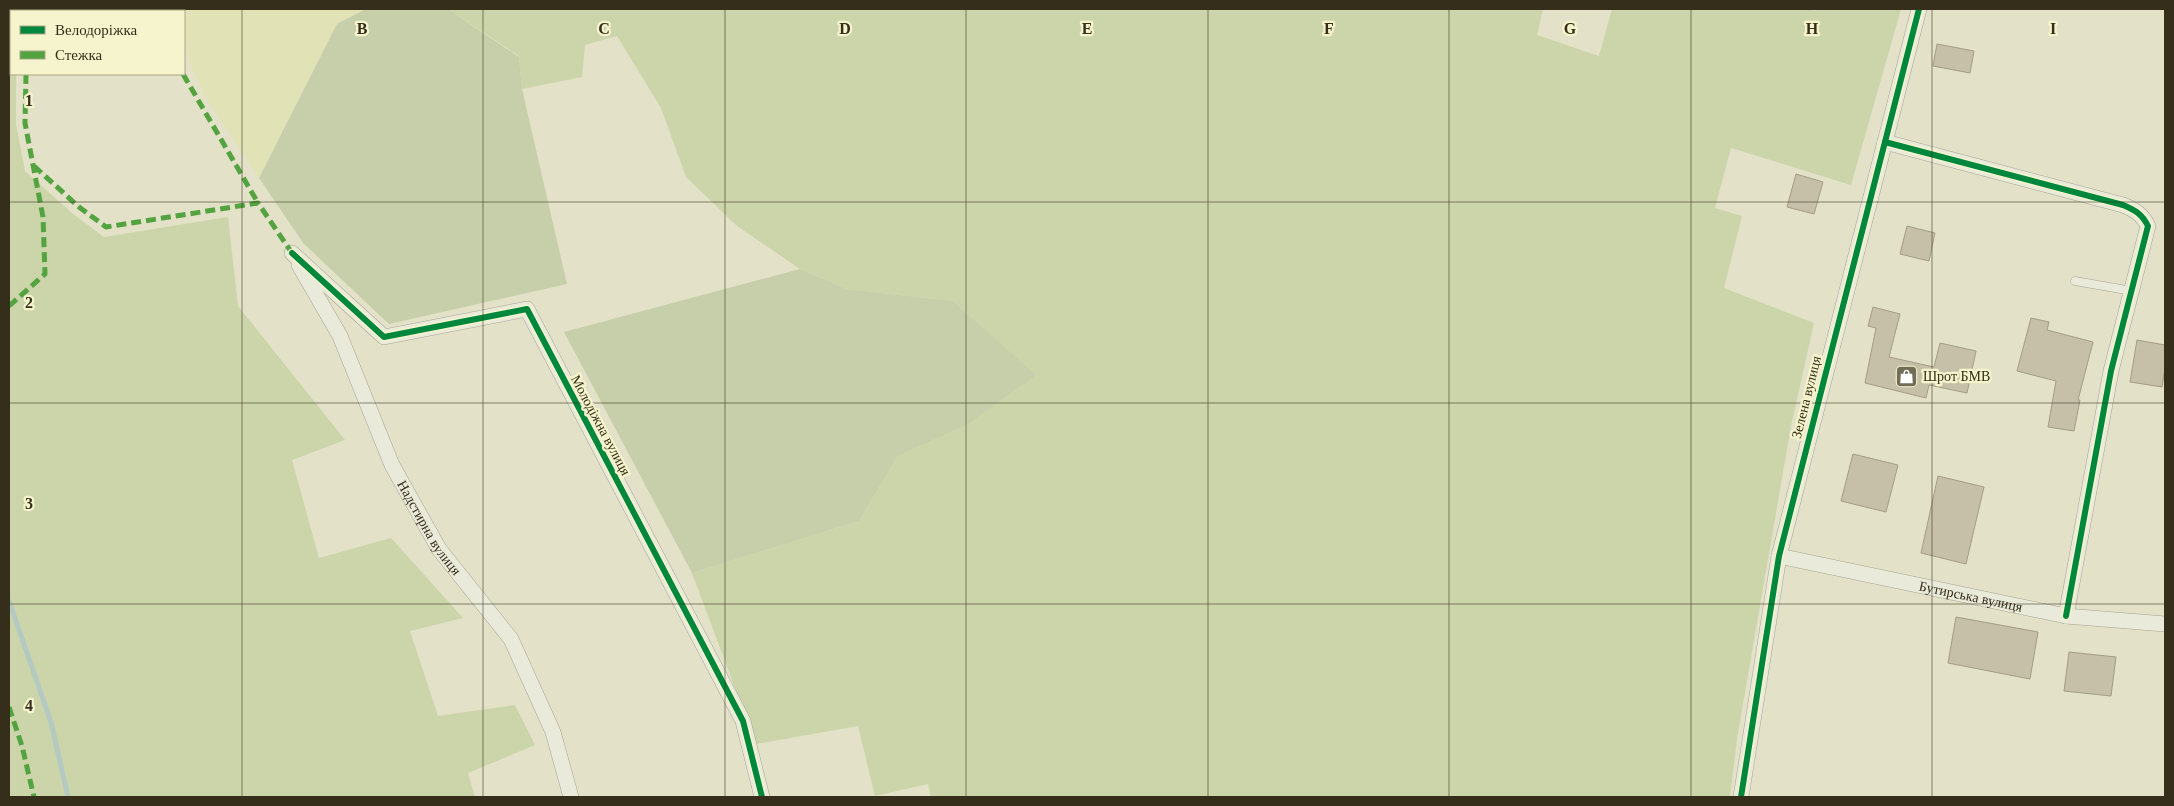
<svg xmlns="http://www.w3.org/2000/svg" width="2174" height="806" font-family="'Times New Roman',serif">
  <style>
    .farmland { fill: #e1e3b7 }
    .green { fill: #cbd5a9 }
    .cemetery { fill: #c6cfa9 }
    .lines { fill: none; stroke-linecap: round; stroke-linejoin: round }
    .stream { stroke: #b4c9c1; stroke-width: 5 }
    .building { fill: #c7c0a8; stroke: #a39c87 }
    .service-casing { stroke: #a7a492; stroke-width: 9 }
    .minor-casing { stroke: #a7a492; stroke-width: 16 }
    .service { stroke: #eaeada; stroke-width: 8 }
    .minor { stroke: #eaeada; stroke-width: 15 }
    .quiet { stroke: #53a440; stroke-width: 5; stroke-dasharray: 10 5; stroke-linecap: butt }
    .cycleway-casing { stroke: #f6f4cc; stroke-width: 9 }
    .cycleway { stroke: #00873e; stroke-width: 6 }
    .grid { fill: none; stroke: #352e1b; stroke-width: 1; stroke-opacity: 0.55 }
    .labels { text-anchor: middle; stroke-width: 4.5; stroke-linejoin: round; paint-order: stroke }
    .poi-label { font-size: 14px; fill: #352e1b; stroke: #f6f4cc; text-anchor: start }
    .street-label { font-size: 14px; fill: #352e1b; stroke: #f6f4cc }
    .grid-label { font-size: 16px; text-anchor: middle; font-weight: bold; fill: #352e1b; stroke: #f6f4cc; stroke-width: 4.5; stroke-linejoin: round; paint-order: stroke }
  </style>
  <rect width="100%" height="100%" fill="#e3e1c7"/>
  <path class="farmland" d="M183,9H366L337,24L259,178L204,95L187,55Z"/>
  <g class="green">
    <path d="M9,9H17V11H11V74H16V124L25,171L73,214L104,237L228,217L238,306L345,440L292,460L319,558L391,538L463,618L410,631L438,716L515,705L535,745L468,773L475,797H9Z"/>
    <path d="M448,9H1543L1537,35L1599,56L1612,9H1807L1815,11L1816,9H1901L1851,185L1731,148L1715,208L1742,216L1724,288L1814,323L1791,426L1737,739L1730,797H931L928,784L875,796L858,726L756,744L692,573L859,521L898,456L967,425L1035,375L953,301L847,289L800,269L737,226L686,177L661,108L617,36L585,45L582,77L522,89L519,56Z"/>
  </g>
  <g class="cemetery">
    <path d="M366,9H448L519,57L522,89L567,284L389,324L304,244L259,178L337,24Z"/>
    <path d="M800,269L847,289L953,301L1036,375L967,425L898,456L859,521L692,573L564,332Z"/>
  </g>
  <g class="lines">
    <path class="stream" d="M9,601L51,722L68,797"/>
  </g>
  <g class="building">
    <path d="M1937,44L1974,51L1970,73L1933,66Z"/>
    <path d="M1796,174L1823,182L1814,214L1787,207Z"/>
    <path d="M1907,226L1935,233L1929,261L1900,254Z"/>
    <path d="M1873,307L1900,314L1889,357L1934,367L1940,343L1976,351L1967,393L1929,385L1926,398L1865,383L1876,328L1868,326Z"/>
    <path d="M2031,318L2049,322L2047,330L2093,342L2078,400H2080L2074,431L2048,427L2056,381L2017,371Z"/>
    <path d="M2137,340L2165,345V368L2162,387L2130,382Z"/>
    <path d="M1853,454L1898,465L1886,512L1841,501Z"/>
    <path d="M1938,476L1984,487L1966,564L1921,553Z"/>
    <path d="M1956,617L2038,632L2030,679L1948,663Z"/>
    <path d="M2069,652L2116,657L2111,696L2064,691Z"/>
  </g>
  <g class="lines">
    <defs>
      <path id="service" d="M2075,281L2132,291"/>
      <g id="minor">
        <path d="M1885,142L2123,205C2135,210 2142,214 2148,226L2111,371L2066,616"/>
        <path d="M292,253L384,337L527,309L743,721L762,797"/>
        <path id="s1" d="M299,265L340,336L392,465L439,549L511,639L553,732L571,797"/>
        <path id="s2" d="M1779,556L2066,616L2165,624"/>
        <path d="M1741,797L1779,556L1919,9"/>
      </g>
    </defs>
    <use href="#service" class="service-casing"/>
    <use href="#minor" class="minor-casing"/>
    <use href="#service" class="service"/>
    <use href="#minor" class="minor"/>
    <g class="quiet">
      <path d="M173,9V11"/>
      <path d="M26,11V9"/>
      <path d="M183,74L258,203"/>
      <path d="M34,166L79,207L106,227L258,203L292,253"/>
      <path d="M9,306L45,274L43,217L25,123L26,74"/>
      <path d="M9,707L22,746L34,797"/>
    </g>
    <defs>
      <g id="cycleway">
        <path d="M1885,142L2123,205C2135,210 2142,214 2148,226L2111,371L2066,616"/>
        <path d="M292,253L384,337L527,309L743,721L762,797"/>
        <path d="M1741,797L1779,556L1919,9"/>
      </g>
    </defs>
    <use href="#cycleway" class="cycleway-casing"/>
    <use href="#cycleway" class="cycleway"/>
  </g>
  <path class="grid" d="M242,9V797M483,9V797M725,9V797M966,9V797M1208,9V797M1449,9V797M1691,9V797M1932,9V797M9,202H2165M9,403H2165M9,604H2165"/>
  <defs>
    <symbol id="shop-square" viewBox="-11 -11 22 22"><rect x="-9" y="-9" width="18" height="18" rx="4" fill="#726d57" stroke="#f6f4cc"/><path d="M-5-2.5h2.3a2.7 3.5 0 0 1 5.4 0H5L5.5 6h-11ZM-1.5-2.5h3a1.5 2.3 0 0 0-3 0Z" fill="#fff"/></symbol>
  </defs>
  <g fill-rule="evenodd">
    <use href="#shop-square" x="1894" y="364" width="25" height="25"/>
  </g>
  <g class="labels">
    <g class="poi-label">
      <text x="1923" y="381">Шрот БМВ</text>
    </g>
    <g class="street-label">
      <text transform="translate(1806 397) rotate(-76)" y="5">Зелена вулиця</text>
      <text transform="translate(601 425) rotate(62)" y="5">Молодіжна вулиця</text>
      <text dy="5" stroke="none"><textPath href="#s1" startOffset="294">Надстирна вулиця</textPath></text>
      <text dy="5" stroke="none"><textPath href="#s2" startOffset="196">Бутирська вулиця</textPath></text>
    </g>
  </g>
  <g class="grid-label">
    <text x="362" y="34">B</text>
    <text x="604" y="34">C</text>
    <text x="845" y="34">D</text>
    <text x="1087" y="34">E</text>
    <text x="1329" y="34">F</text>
    <text x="1570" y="34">G</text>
    <text x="1812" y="34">H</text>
    <text x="2053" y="34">I</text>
    <text x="29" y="106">1</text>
    <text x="29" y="308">2</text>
    <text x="29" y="509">3</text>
    <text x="29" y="711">4</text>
  </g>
  <rect width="2174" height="806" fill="none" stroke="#352e1b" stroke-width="20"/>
  <rect x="10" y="10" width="175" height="65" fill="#f6f4cc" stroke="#a9a585"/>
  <rect x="20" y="26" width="25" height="8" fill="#00873e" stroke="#a9a585"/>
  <text x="55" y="35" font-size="15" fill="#352e1b">Велодоріжка</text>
  <rect x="20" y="51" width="25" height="8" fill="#53a440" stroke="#a9a585"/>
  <text x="55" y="60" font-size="15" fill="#352e1b">Стежка</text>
</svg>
